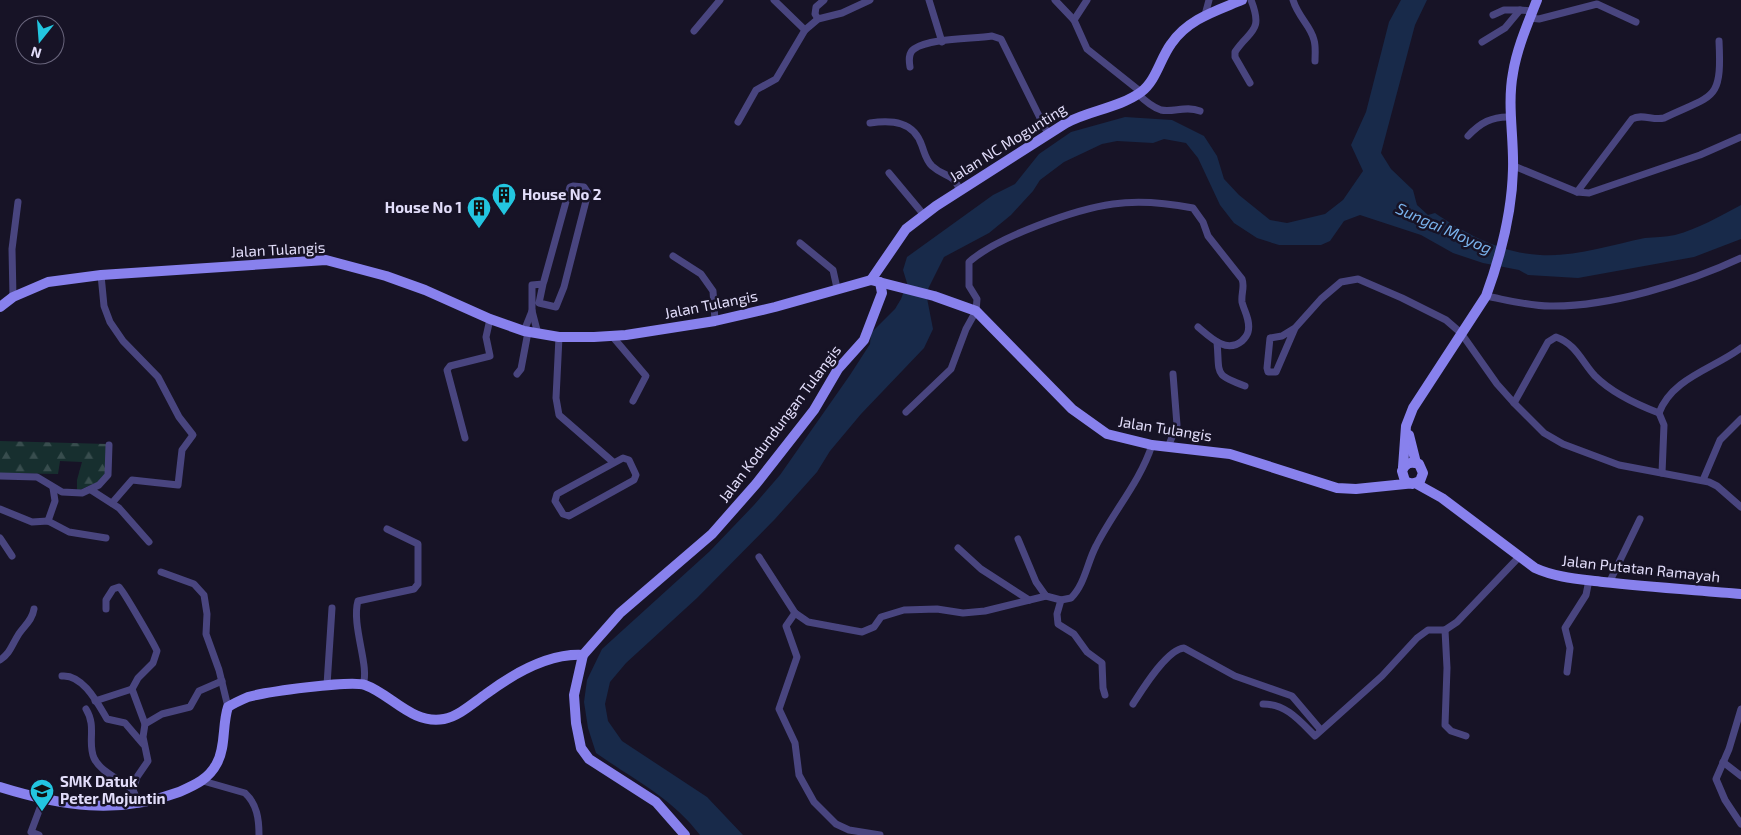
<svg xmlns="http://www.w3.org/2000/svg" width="1741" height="835" font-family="'Exo 2',sans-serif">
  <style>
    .forest { fill: url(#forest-firs) }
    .water { fill: #182a4a }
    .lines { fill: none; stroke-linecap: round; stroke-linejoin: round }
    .street { stroke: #49457f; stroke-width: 7 }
    .secondary { stroke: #8881ed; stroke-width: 10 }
    .labels { text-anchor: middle; stroke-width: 5; stroke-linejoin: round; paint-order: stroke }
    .street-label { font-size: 15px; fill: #e2ddfa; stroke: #171326 }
    .poi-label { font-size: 15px; font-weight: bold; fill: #e2ddfa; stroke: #171326; text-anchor: start }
    .water-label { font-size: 16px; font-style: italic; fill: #79b2ec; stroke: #171326 }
  </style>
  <defs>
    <pattern id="forest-firs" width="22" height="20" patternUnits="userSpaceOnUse" patternTransform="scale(1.25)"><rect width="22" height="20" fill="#172f2f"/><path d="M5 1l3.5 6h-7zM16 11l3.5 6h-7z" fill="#384d4e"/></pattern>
  </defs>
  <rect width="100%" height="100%" fill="#171326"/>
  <path class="forest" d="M0,441L107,444V474L98,482L77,491V480L82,462L60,461L58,474L0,473Z"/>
  <path class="water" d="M1401,0H1427L1415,25L1381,153L1391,169L1413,190L1417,205L1428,215L1435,213C1466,234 1501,253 1540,255C1575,257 1611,245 1645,238C1655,237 1665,237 1675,235C1698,229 1720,216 1741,205V239L1694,257L1578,278L1528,275L1519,270L1483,263L1453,253L1421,235L1360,215L1344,221L1330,241L1321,245H1279L1257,238L1234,223L1220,205L1198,158L1186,143L1164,139L1153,143L1117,141L1102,144L1064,162L1040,180L1033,191L1011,215L989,233L944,257L926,293L933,329L924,348L861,414L830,451L817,472L775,519L697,598L626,663L610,682L605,704L608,721L622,741L707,797L743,835H700C671,797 634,780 596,753L588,728L584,702L587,680L602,649L710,551L754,505L780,475L850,375L870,344L871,333L895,309L901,299L907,283L903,270L907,257L993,195L1015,184L1039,154L1071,132L1125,117L1172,120L1204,136L1217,156L1224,179L1239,195L1270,220L1287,223L1325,214L1343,200L1363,171L1351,145L1366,112L1389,22Z"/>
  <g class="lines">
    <g class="street">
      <path d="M774,0L805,30"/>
      <path d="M929,0L942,42"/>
      <path d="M1055,0L1074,20L1087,49L1141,92"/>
      <path d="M1293,0C1298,17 1311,26 1314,40C1316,47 1315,54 1315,61"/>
      <path d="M1205,15L1209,0"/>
      <path d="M1493,15L1504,10H1520"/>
      <path d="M1530,18L1539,19L1597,4L1636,22"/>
      <path d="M818,19L815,14L816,7L824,0"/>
      <path d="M1074,20L1087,0"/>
      <path d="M694,31L720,0"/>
      <path d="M1482,42L1505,28L1520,10L1532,11"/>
      <path d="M910,67C909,61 908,53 914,49C930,38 972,39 992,36L1001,39L1048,134"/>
      <path d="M1250,83L1235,57V52C1249,30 1264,33 1251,0"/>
      <path d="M1138,94C1144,100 1152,107 1161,110C1173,113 1186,105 1200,111"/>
      <path d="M738,122L756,90L776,79L805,30L818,19L842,13L870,0"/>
      <path d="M870,123C892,120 914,121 922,146C925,154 926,160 932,166C945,178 953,172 960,191"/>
      <path d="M1468,136C1480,123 1492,116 1511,117"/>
      <path d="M1514,166L1577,192L1589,193L1700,155L1741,137"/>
      <path d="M889,173L924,215"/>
      <path d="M1577,192L1632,119C1642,113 1653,121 1664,118C1714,94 1722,102 1719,41"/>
      <path d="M800,243L833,270L837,288"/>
      <path d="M673,256L701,274L713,291L715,321"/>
      <path d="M101,275L104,306L110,322L123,341L158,377L179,417L193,435L182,450L178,485L132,480L112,503"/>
      <path d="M1486,296C1507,300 1529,306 1550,306C1609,307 1688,283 1741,258"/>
      <path d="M13,297L12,249L18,202"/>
      <path d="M1295,328L1282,336L1270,338L1267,368L1268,372H1276L1295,328L1321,299L1341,282L1358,279L1402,298L1446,320L1461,333L1497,384L1514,403L1544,433L1563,444L1619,465L1709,482L1717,486L1741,507"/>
      <path d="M524,331L532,311"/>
      <path d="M538,334L532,311V285L543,284L544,281L570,187L573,186L584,187L588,193L564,287L556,307L539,303L543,284"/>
      <path d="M612,336L646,376L633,401"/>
      <path d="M559,337L556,398L559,415L613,462"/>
      <path d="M1217,342C1220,375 1213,374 1245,386"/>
      <path d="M517,374L521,369L528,332"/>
      <path d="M1514,403L1548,342L1556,337C1576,344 1582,362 1595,376C1611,392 1638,405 1659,413L1664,425L1662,473"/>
      <path d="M906,412L951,369L966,329L976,311L977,299L969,286V262C997,237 1076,209 1113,204C1139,200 1167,203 1193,208L1203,222L1208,236L1242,279C1245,287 1241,293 1242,302C1244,311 1251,321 1248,332C1247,336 1245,338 1242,341C1226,354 1210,337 1198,327"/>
      <path d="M1659,413C1672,378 1713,369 1741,348"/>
      <path d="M465,438L447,370L450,366L490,356L486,337L490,319"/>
      <path d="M1168,447L1177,425L1173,374"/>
      <path d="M623,458L629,460L636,475L634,480L569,516L563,514L555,501L557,494Z"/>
      <path d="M0,476L37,477L62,492L82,493L99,485L108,475L109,445"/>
      <path d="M1703,480L1720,440L1741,419"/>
      <path d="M91,490L119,508L149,542"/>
      <path d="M0,509L32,522L48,521L69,532L106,538"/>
      <path d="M48,521L55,501L53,488"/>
      <path d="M0,538L12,556"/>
      <path d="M1018,539L1036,582L1046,596"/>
      <path d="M958,548L981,569L1029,600"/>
      <path d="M759,557L795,613L808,622L862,632L874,627L881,617L904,610L937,609L963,613L985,611L1046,596L1061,600L1071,598C1085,584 1087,563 1096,546C1113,512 1140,482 1152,445"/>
      <path d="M161,572L194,584L204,595L207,614L206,634L219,670L228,707"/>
      <path d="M1609,583L1640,519"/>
      <path d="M1061,600L1057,614L1058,624L1074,634L1087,652L1102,663L1103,688L1105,695"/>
      <path d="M795,613L786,626L797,657L779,709L795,743L799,775L814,802L836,824L849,830L880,835"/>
      <path d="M1445,630L1447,668L1445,725L1451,731L1466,736"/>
      <path d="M0,660C10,653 11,647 17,637C22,627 32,622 34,609"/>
      <path d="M1567,672L1570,648L1565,628L1586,595L1589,580"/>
      <path d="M62,676C83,674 98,704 107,719L125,723L143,744"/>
      <path d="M363,684C370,667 351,625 358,601L414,589L418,584V544L387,529"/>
      <path d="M327,685L332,608"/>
      <path d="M132,689L145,724"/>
      <path d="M95,701L132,689L138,678L153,663L157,651C154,644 123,590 119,587L113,589L106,600V609"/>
      <path d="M1133,704C1142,690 1167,649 1184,648L1235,676L1292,696L1320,729"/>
      <path d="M1263,704C1286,704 1299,720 1315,736L1382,676L1417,638L1428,630H1445L1457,622L1520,556"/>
      <path d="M86,709C97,727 87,742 94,758C100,772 122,780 133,790"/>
      <path d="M1741,709L1729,749L1716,779L1725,800L1741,824"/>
      <path d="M1723,762L1741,776"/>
      <path d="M203,781L245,793C257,804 259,819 259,835"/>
      <path d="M139,804L133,790L137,777L148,761L143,737L145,724L162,714L190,707L199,691L222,681"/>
      <path d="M39,835L31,832L43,800"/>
    </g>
    <g class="secondary">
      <path d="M871,280L906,229L936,206L1066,123C1090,110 1119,108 1141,92C1156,81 1160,59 1171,44C1188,19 1216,11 1242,0"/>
      <path d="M0,307L13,297L48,282L101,275L326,260L386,276L425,290L490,319L524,331L559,337H594L626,335L715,321L775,307L871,280L934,296L976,311L1072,409L1107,434L1152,445L1230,454L1337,488L1356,489L1415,483L1420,481L1423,473L1419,464C1411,461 1405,463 1402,471L1405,481L1412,484"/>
      <path d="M1409,435L1416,463"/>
      <path d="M1403,467L1406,426L1413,408L1486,296C1501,255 1512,212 1513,169C1514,137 1507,105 1513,73C1517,48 1528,23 1537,0"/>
      <path d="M1415,483L1442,498L1535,568C1557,578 1580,579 1603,582C1649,587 1695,590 1741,594"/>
      <path d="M0,787C61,806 118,815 179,792C195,785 209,779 217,763C226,747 222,725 228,707C234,703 241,700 248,697C265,692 351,680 365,685C391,694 412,725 444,719C459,716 473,703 486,694C513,674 549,653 583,655"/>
      <path d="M685,835L656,802L589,759L581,748L576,723L574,695L583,655L620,613L712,534L756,484L814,410L838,369L864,340L882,293L880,282"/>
    </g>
  </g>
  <defs>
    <symbol id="building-pin" viewBox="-11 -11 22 30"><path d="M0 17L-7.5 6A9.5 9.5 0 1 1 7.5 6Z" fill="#23c6e0" stroke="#171326"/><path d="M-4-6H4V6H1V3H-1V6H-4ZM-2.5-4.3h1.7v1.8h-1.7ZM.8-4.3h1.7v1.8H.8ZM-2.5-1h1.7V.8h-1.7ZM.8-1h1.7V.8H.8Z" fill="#111"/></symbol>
    <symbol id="school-pin" viewBox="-11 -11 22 30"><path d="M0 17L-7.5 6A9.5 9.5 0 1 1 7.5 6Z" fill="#23c6e0" stroke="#171326"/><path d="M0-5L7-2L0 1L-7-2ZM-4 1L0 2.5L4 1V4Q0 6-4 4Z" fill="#111"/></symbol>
  </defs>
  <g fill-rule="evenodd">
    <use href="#building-pin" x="490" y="181" width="28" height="38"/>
    <use href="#building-pin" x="465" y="194" width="28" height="38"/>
    <use href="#school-pin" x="28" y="777" width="28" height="38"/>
  </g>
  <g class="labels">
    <g class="street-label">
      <text transform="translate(1008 143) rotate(-32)" y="5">Jalan NC Mogunting</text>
      <text transform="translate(278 250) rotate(-3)" y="5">Jalan Tulangis</text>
      <text transform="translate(711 305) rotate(-11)" y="5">Jalan Tulangis</text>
      <text transform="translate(780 424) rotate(-53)" y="5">Jalan Kodundungan Tulangis</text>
      <text transform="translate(1165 429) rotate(9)" y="5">Jalan Tulangis</text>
      <text transform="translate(1641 569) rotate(6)" y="5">Jalan Putatan Ramayah</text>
    </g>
    <g class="poi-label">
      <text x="522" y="200">House No 2</text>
      <text x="462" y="213" text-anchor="end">House No 1</text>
      <text x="60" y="787">SMK Datuk<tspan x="60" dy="17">Peter Mojuntin</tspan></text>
    </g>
    <g class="water-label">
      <text transform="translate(1444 228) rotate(24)" y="6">Sungai Moyog</text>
    </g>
  </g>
  <g transform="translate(40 40) rotate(197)"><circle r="24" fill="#171326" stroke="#68647b"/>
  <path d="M0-4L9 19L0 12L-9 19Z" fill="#23c6e0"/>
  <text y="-8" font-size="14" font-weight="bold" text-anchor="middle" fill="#e2ddfa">N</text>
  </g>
</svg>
